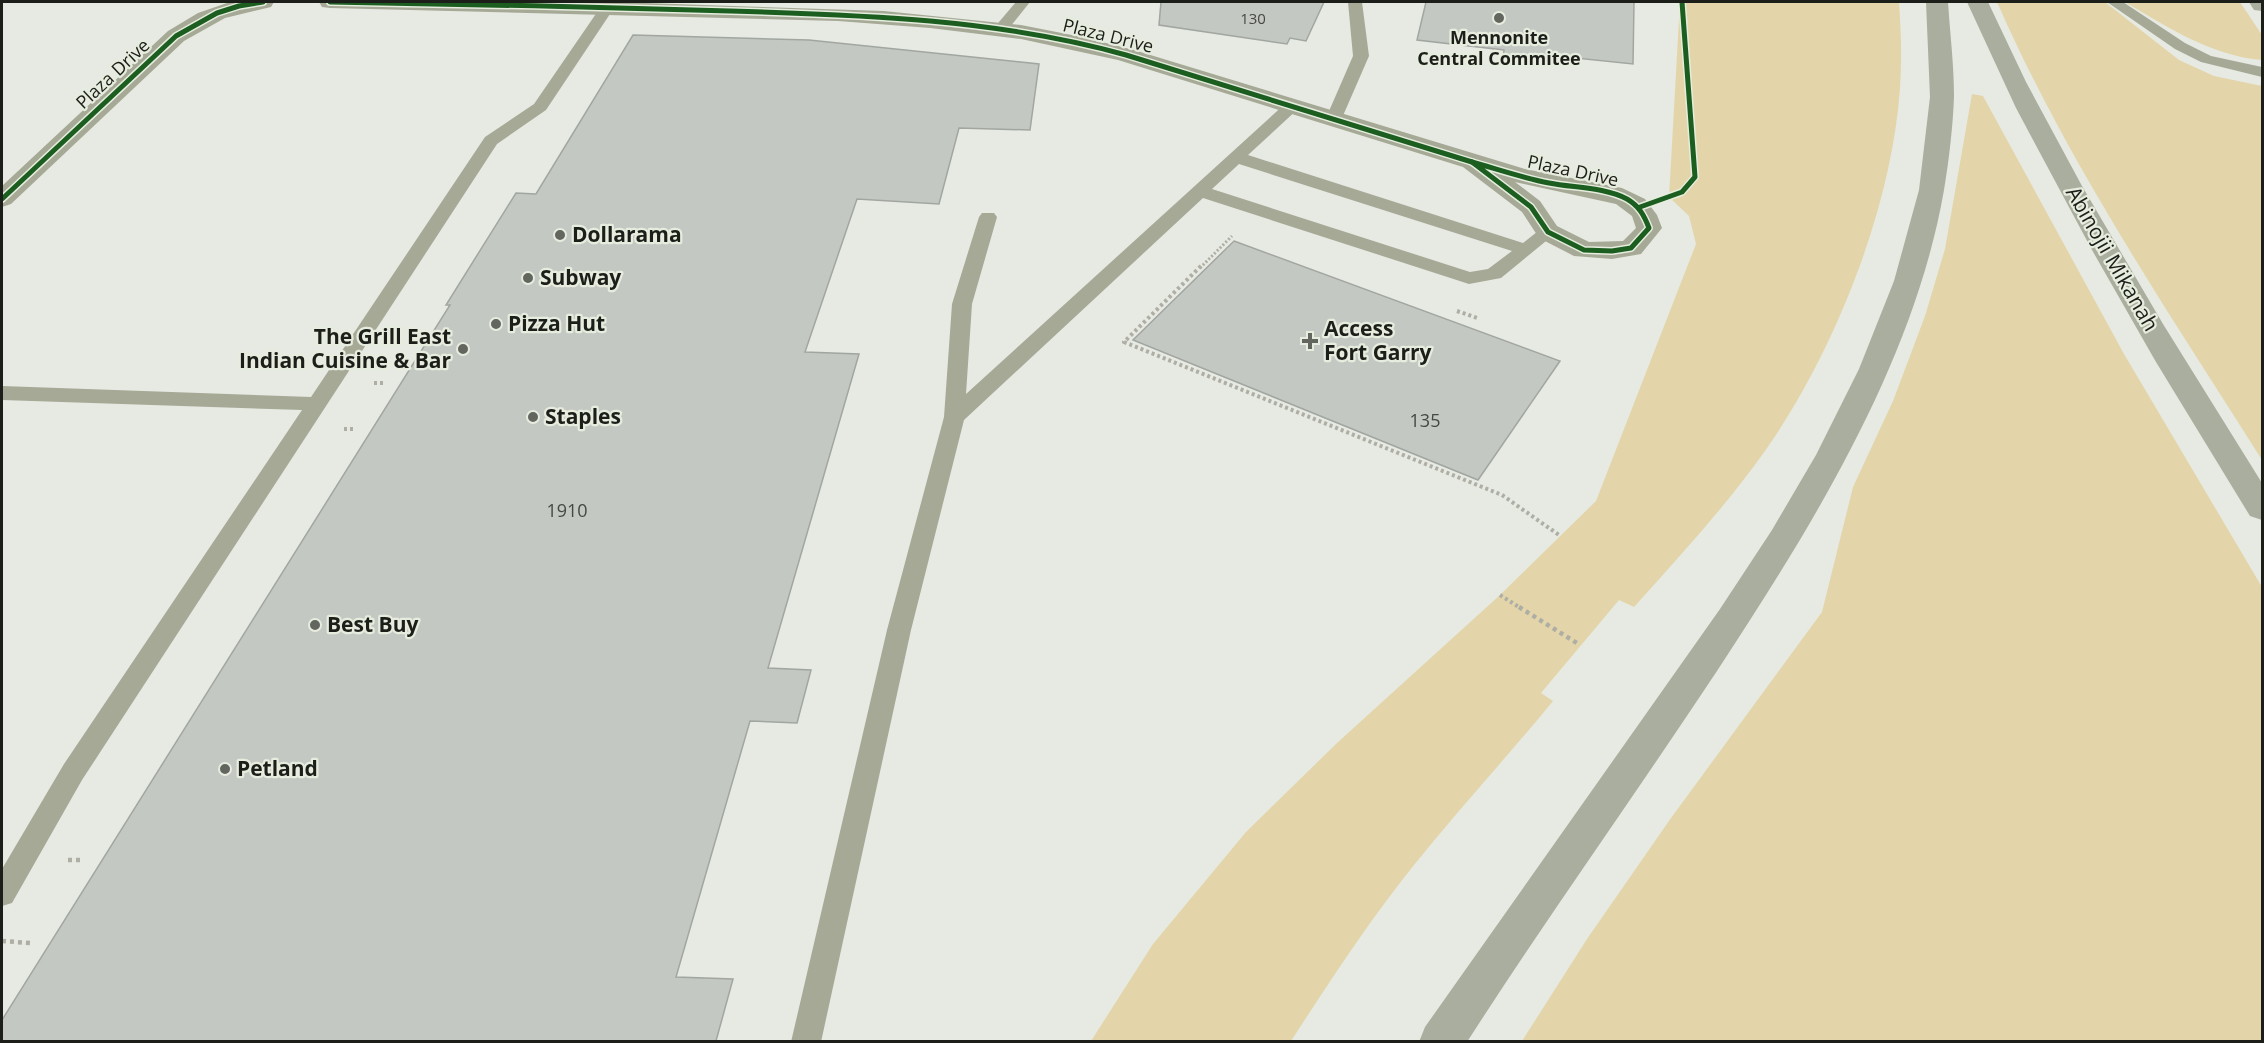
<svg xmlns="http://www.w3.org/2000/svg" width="2264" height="1043" font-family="'Open Sans',sans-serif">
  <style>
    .green { fill: #e3d5a9 }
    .building { fill: #c4c8c3; stroke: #a2a6a1; stroke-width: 1.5 }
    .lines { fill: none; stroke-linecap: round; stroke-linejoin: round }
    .path-far2 { stroke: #aeaea4; stroke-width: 3; stroke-dasharray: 2 2; stroke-linecap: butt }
    .path-far1 { stroke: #aeaea4; stroke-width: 4; stroke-dasharray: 3 3; stroke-linecap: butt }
    .path { stroke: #aeaea4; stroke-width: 4.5; stroke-dasharray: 4 4; stroke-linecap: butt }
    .lane { fill: #a7a997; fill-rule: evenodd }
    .street { fill: #a7a997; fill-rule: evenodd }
    .primary { fill: #aaae9e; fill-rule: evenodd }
    .cycleway-casing { stroke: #e6edde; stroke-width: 8 }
    .cycleway { stroke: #1b5e20; stroke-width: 5 }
    .poi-dot { fill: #63655f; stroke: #e6edde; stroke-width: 2 }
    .labels { text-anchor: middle; stroke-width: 4.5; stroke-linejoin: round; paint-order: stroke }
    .far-number-label { font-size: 15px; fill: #464844 }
    .far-street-label { font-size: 18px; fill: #1c1e19; stroke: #e6edde }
    .far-poi-label { font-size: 18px; font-weight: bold; fill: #1c1e19; stroke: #e6edde }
    .number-label { font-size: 18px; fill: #464844 }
    .poi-label { font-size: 21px; font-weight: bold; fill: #1c1e19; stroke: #e6edde; text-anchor: start }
    .street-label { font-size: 21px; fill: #1c1e19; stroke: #e6edde }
  </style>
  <rect width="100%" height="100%" fill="#e6eae2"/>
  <g class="green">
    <path d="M1680,2H1899C1901,30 1902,59 1900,88C1892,208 1834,353 1765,451C1726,506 1679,557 1634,607L1619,600L1541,693L1553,701C1508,756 1459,809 1414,865C1369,921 1330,981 1291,1041H1091L1153,944L1246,832L1337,743L1500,595L1596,501L1696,244L1689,216L1669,197Z"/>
    <path d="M1997,2H2105L2179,60L2214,76L2262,86V460C2169,313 2067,162 1997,2Z"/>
    <path d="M2125,2H2240L2262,35V60C2212,56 2167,27 2125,2Z"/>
    <path d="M1972,94L1983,96L2124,354L2262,587V1041H1522L1587,939L1671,818L1822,612L1853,487L1893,401L1925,316L1945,249Z"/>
  </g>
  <g class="building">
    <path d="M1161,2H1324L1306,41L1290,38L1287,44L1159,25Z"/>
    <path d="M1426,2H1634L1633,64L1547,55L1545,64L1503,60L1504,50L1417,40Z"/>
    <path d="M633,35L809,40L1039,64L1030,130L959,128L939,204L857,199L805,352L859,354L768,668L811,670L797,723L750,721L676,977L733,979L716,1041H2V1020L450,305H446L516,193L536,194Z"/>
    <path d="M1234,241L1560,361L1478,480L1133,340Z"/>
  </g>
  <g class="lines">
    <path class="path-far2" d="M1200,268L1232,236"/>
    <g class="path-far1">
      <path d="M1201,266L1124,342L1502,495L1559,535"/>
      <path d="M1457,311L1477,318"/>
      <path d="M374,383H386"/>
      <path d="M344,429H356"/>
      <path d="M1500,595L1522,609"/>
    </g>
    <g class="path">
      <path d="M1519,607L1580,645"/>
      <path d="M68,860H83"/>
      <path d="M2,941L30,943"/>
    </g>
    <g class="lane">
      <path d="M1016,2H1030L1006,32H996L993,29Z"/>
      <path d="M1348,2H1362L1369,56L1342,118L1334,123L1326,118L1353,56Z"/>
      <path d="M2107,2H2123L2185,43L2211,56L2262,67V77L2201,62L2175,49Z"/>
      <path d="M607,4L614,8L546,110L497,144L82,780L12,903L2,906V869L64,764L302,410L2,400V386L311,397L485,137L534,104L602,5Z"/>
      <path d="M1293,100L1299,102L1301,105L1299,108L1248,155L1523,243L1542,228H1554L1557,232L1501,278L1469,284L1203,198L964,420L911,630L821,1042H791L887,630L944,417L952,304L979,217L982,213H994L997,217L972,304L966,394L1287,102ZM1239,164L1512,251L1488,269L1470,272L1212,189Z"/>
    </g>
    <g class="street">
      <path d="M230,2H274L271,7L225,18L184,41L11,204L2,207V186L168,31L198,13Z"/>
      <path d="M319,2H616L884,11L1021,25L1082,37L1134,50L1525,169L1622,188L1645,199L1657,215L1662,228L1641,254L1612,259L1574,256L1539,238L1522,212L1463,167L1118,60L1021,39L930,28L838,21L330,8L322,7ZM1515,182L1616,204L1632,216L1636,228L1623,241L1589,242L1557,226L1540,201Z"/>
    </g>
    <g class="primary">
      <path d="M1926,2H1948C1950,33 1954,65 1954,96C1953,126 1949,160 1944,190C1914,363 1812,526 1717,671C1635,795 1548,916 1467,1042H1419L1425,1027L1720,609L1772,530L1816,455L1859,369L1894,281L1919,190L1930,97Z"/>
      <path d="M1967,2H1988L2026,82L2082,186L2163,324L2262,483V520L2250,516L2156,362L2092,250L2016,108Z"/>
      <path d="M2249,2H2262V11L2254,10Z"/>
    </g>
    <defs>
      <g id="cycleway">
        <path d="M330,2C463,4 597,7 730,11C863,15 998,19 1126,55L1472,162"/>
        <path d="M1472,162C1497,169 1523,178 1549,183C1574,188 1604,187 1627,199C1639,206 1644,215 1649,228L1631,248L1612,251L1584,250L1548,232L1531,207Z"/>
        <path d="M2,199L176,36L217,13L239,6L263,2"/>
        <path d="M1640,207L1682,192L1695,177L1682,2"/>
      </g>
    </defs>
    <use href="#cycleway" class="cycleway-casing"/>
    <use href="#cycleway" class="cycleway"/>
  </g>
  <g class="poi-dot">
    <circle cx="1499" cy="18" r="6"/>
    <circle cx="560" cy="235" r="6"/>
    <circle cx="528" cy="278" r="6"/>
    <circle cx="496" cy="324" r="6"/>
    <path d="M1307 332h6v6h6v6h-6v6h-6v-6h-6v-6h6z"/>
    <circle cx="463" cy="349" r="6"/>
    <circle cx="533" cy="417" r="6"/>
    <circle cx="315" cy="625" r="6"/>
    <circle cx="225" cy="769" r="6"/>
  </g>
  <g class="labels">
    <g class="far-number-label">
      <text x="1253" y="24">130</text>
    </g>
    <g class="far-street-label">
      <text transform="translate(1108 36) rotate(14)" y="6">Plaza Drive</text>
      <text transform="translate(113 74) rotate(-43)" y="6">Plaza Drive</text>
      <text transform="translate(1573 171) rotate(12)" y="6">Plaza Drive</text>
    </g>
    <g class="far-poi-label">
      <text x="1499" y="44">Mennonite<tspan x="1499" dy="21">Central Commitee</tspan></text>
    </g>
    <g class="number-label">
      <text x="1425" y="427">135</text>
      <text x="567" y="517">1910</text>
    </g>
    <g class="poi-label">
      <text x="572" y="242">Dollarama</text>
      <text x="540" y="285">Subway</text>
      <text x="508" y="331">Pizza Hut</text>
      <text x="1324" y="336">Access<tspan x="1324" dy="24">Fort Garry</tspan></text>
      <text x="451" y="344" text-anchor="end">The Grill East<tspan x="451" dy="24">Indian Cuisine &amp; Bar</tspan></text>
      <text x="545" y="424">Staples</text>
      <text x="327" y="632">Best Buy</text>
      <text x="237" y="776">Petland</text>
    </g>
    <g class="street-label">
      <text transform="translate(2112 259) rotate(60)" y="7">Abinojii Mikanah</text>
    </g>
  </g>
  <rect width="2264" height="1043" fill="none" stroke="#1c1e19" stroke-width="6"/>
</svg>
